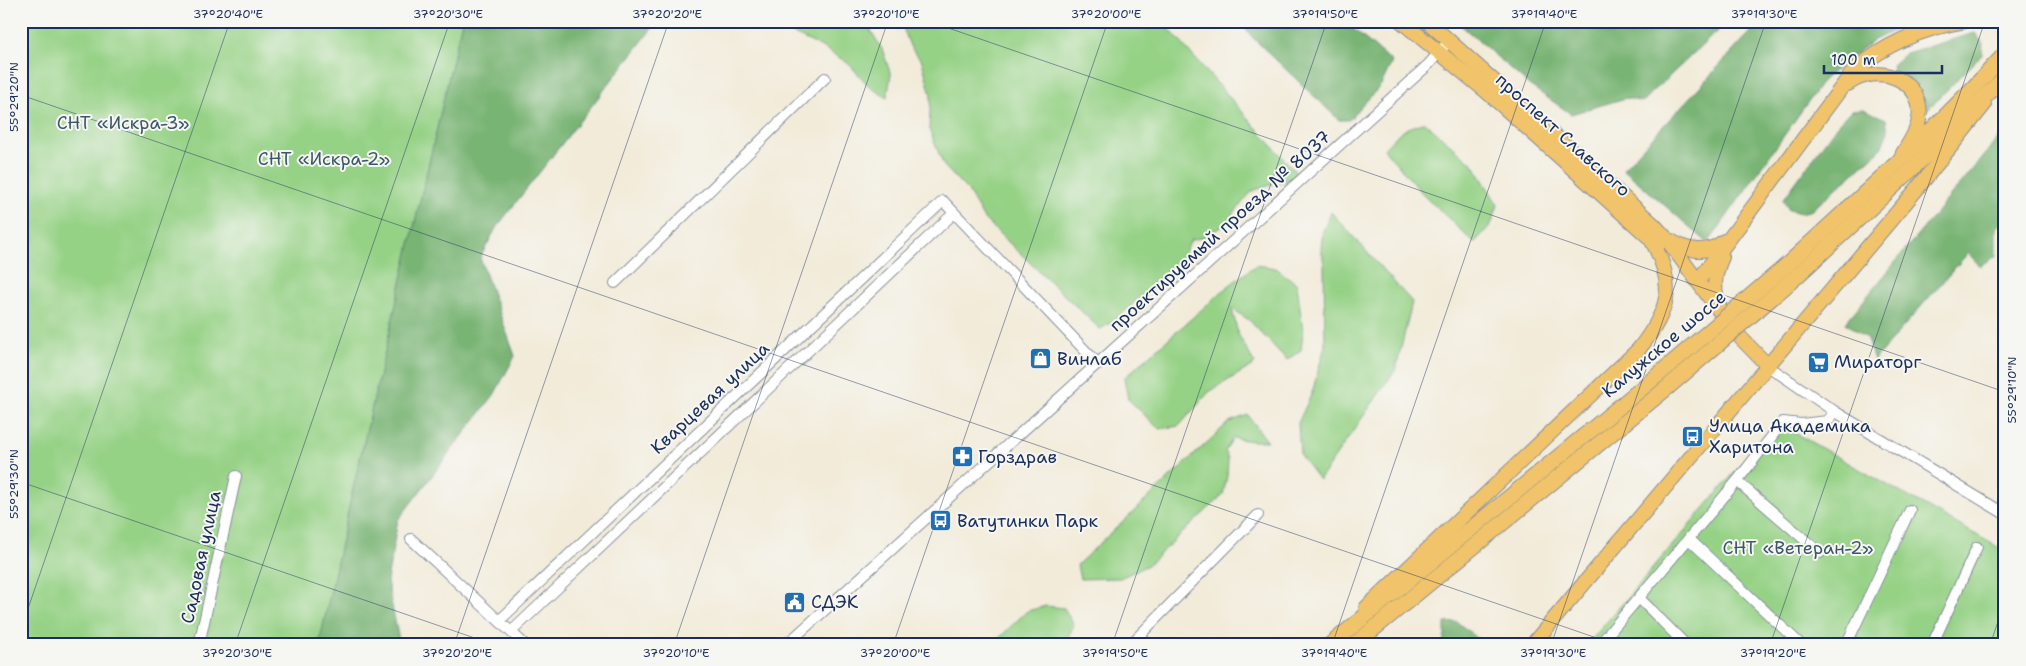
<svg xmlns="http://www.w3.org/2000/svg" width="2026" height="666" font-family="'Shantell Sans',sans-serif">
  <style>
    .green { fill: #96d286; stroke: #588072 }
    .forest { fill: #78b473; stroke: #4a7268 }
    .lines { fill: none; stroke-linecap: round; stroke-linejoin: round }
    .minor-casing { stroke: #868d9c; stroke-width: 12 }
    .major-casing { stroke: #868d9c; stroke-width: 16 }
    .highway-casing { stroke: #868d9c; stroke-width: 17 }
    .minor { stroke: #fff; stroke-width: 10 }
    .major { stroke: #f1c36a; stroke-width: 14 }
    .highway { stroke: #f1c36a; stroke-width: 15 }
    .highway-bridge-casing { stroke: #868d9c; stroke-width: 17; stroke-linecap: butt }
    .highway-bridge { stroke: #f1c36a; stroke-width: 15 }
    .ticks { fill: none; stroke: #1b2f5e; stroke-width: 1; stroke-opacity: 0.45 }
    .labels { text-anchor: middle; stroke-width: 4; stroke-linejoin: round; paint-order: stroke }
    .park-label { font-size: 18px; fill: #3a5868; stroke: #f6f6f2 }
    .street-label { font-size: 18px; fill: #1b2f5e; stroke: #f6f6f2 }
    .poi-label { font-size: 18px; fill: #1b2f5e; stroke: #f6f6f2; text-anchor: start }
    .neatline { fill: none; stroke: #1b2f5e; stroke-width: 2 }
    .ticks-label { font-size: 12px; text-anchor: middle; fill: #1b2f5e }
  </style>
  <rect width="100%" height="100%" fill="#f6f6f2"/>
  <filter id="ink" filterUnits="userSpaceOnUse"><feTurbulence type="fractalNoise" baseFrequency=".02" numOctaves="2"/><feDisplacementMap in="SourceGraphic" scale="10" xChannelSelector="R" yChannelSelector="G"/><feConvolveMatrix kernelMatrix="1 2 1 2 8 2 1 2 1" color-interpolation-filters="sRGB"/></filter>
  <filter id="wash" filterUnits="userSpaceOnUse"><feTurbulence type="fractalNoise" baseFrequency=".0096" numOctaves="4" result="noise"/><feDisplacementMap in="SourceGraphic" scale="20" xChannelSelector="R" yChannelSelector="G"/><feGaussianBlur stdDeviation="1.12" result="paint"/><feColorMatrix in="noise" values="0 0 0 0 0 0 0 0 0 0 0 0 0 0 0 0 0 1.4 0 .05"/><feComposite in="paint" operator="in"/></filter>
  <g filter="url(#wash)">
    <rect width="100%" height="100%" fill="#f2ebd9"/>
    <g class="green">
      <path d="M21,21H462L353,489L319,645H21Z"/>
      <path d="M771,21H874L871,31L882,49L891,75L887,98L870,87L848,63L822,47L774,25Z"/>
      <path d="M905,21H1162L1299,176L1252,191L1224,225L1204,237L1191,240L1181,260L1113,322L1100,329L984,219L968,191L944,166L929,129L931,95L922,61L911,48L904,31Z"/>
      <path d="M1424,122L1473,164L1498,205L1491,225L1474,243L1422,193L1384,149L1401,131Z"/>
      <path d="M1331,212L1412,302L1396,369L1319,480L1300,455L1298,423L1312,393L1325,346L1324,263L1321,248L1323,231Z"/>
      <path d="M1256,265L1276,268L1297,284L1303,332L1301,350L1287,360L1249,320L1232,309L1238,334L1255,364L1209,392L1179,426L1159,429L1128,399L1124,378L1226,288Z"/>
      <path d="M1248,415L1267,441H1252L1233,438L1225,451L1228,459L1227,476L1223,495L1148,565L1120,578L1080,579L1077,565L1229,422Z"/>
      <path d="M1777,423L2005,551V645H1587Z"/>
      <path d="M1046,606L1064,608L1074,625L1064,645H992L1027,611Z"/>
    </g>
    <g class="forest">
      <path d="M462,21H658L496,228L480,258L515,356L494,395L398,520L387,581L400,645H319L353,489Z"/>
      <path d="M1239,21H1344L1392,62L1381,85L1349,120H1339L1253,38Z"/>
      <path d="M1456,21H1728L1642,102L1626,98L1571,114L1529,85Z"/>
      <path d="M1761,21H1914L1874,40L1824,79L1708,243L1623,169Z"/>
      <path d="M1975,33L1983,43L1982,55L1927,110C1923,86 1914,81 1893,71L1892,65L1906,53Z"/>
      <path d="M1863,109L1886,119L1888,131L1881,149L1812,210L1801,213L1789,210L1783,200L1837,125L1851,110Z"/>
      <path d="M2005,130V221L1996,228V256L1980,266L1968,253L1874,360L1866,337L1845,323Z"/>
      <path d="M1457,622L1477,638L1479,645H1442L1445,635V623Z"/>
    </g>
  </g>
  <g filter="url(#ink)">
    <g class="lines">
      <defs>
        <g id="minor">
          <path d="M615,283L825,78"/>
          <path d="M1768,366L1834,411L2005,514"/>
          <path d="M1737,481L1820,553"/>
          <path d="M411,539L525,645"/>
          <path d="M1689,539L1801,645"/>
          <path d="M1639,598L1686,645"/>
          <path d="M500,620L943,201L1098,364"/>
          <path d="M512,631L954,213"/>
          <path d="M199,645L236,476"/>
          <path d="M786,645L1428,65L1450,40"/>
          <path d="M1130,645L1258,515"/>
          <path d="M1599,645L1737,481L1783,422L1801,424L1828,421L1834,411"/>
          <path d="M1846,645L1910,510"/>
          <path d="M1932,645L1977,547"/>
        </g>
        <g id="major">
          <path d="M1401,21L1486,91L1658,245"/>
          <path d="M1427,21L1654,225L1666,238L1734,331L1768,366"/>
          <path d="M1848,84C1877,62 1926,79 1919,120C1917,133 1908,144 1902,155"/>
          <path d="M1671,241C1687,251 1708,255 1724,241"/>
          <path d="M1698,281L1853,72C1885,43 1923,28 1965,21"/>
          <path d="M1719,305C1713,288 1714,274 1722,257"/>
          <path d="M1366,608L1639,349C1671,308 1676,284 1651,239"/>
          <path d="M1532,645L1916,190L1984,105"/>
        </g>
        <g id="highway">
          <path d="M1787,265C1861,196 1937,129 2005,54"/>
          <path d="M1797,276L1911,170L2005,77"/>
          <path d="M1330,645L1658,375"/>
          <path d="M1354,645L1668,387"/>
        </g>
      </defs>
      <use href="#minor" class="minor-casing"/>
      <use href="#major" class="major-casing"/>
      <use href="#highway" class="highway-casing"/>
      <use href="#minor" class="minor"/>
      <use href="#major" class="major"/>
      <use href="#highway" class="highway"/>
      <defs>
        <g id="highway-bridge">
          <path d="M1658,375L1787,265"/>
          <path d="M1668,387L1797,276"/>
        </g>
      </defs>
      <use href="#highway-bridge" class="highway-bridge-casing"/>
      <use href="#highway-bridge" class="highway-bridge"/>
    </g>
  </g>
  <path class="ticks" d="M928,21L2005,392M21,95L1617,645M21,482L495,645M21,629L230,21M235,645L450,21M454,645L669,21M674,645L888,21M893,645L1108,21M1112,645L1327,21M1332,645L1546,21M1551,645L1766,21M1770,645L1985,21M1990,645L2005,601"/>
  <defs>
    <symbol id="shop-square" viewBox="-11 -11 22 22"><rect x="-9" y="-9" width="18" height="18" rx="4" fill="#1f6fb2" stroke="#f6f6f2"/><path d="M-5-2.5h2.3a2.7 3.5 0 0 1 5.4 0H5L5.5 6h-11ZM-1.5-2.5h3a1.5 2.3 0 0 0-3 0Z" fill="#fff"/></symbol>
    <symbol id="supermarket-square" viewBox="-11 -11 22 22"><rect x="-9" y="-9" width="18" height="18" rx="4" fill="#1f6fb2" stroke="#f6f6f2"/><path d="M-6-5.5h2.5l.6 2H6L4.5 2H-2.5L-4.4-4H-6ZM-1.5 3.2a1.3 1.3 0 1 0 .1 0ZM3 3.2a1.3 1.3 0 1 0 .1 0Z" fill="#fff"/></symbol>
    <symbol id="bus-square" viewBox="-11 -11 22 22"><rect x="-9" y="-9" width="18" height="18" rx="4" fill="#1f6fb2" stroke="#f6f6f2"/><path d="M-5-6H5V4H4V6H2V4H-2V6H-4V4H-5ZM-3.5-4V0h7V-4ZM-3.5 1.2v1.5H-2V1.2ZM2 1.2v1.5H3.5V1.2Z" fill="#fff"/></symbol>
    <symbol id="pharmacy-square" viewBox="-11 -11 22 22"><rect x="-9" y="-9" width="18" height="18" rx="4" fill="#1f6fb2" stroke="#f6f6f2"/><path d="M-2-6h4v4h4v4h-4v4h-4v-4h-4v-4h4Z" fill="#fff"/></symbol>
    <symbol id="civic-square" viewBox="-11 -11 22 22"><rect x="-9" y="-9" width="18" height="18" rx="4" fill="#1f6fb2" stroke="#f6f6f2"/><path d="M-.6-6.5H3V-4.5H.6V-3L4-1V1h2V6H-6V1h2V-1L-.6-3ZM-1.2 2.5V6h2.4V2.5Z" fill="#fff"/></symbol>
  </defs>
  <g fill-rule="evenodd">
    <use href="#shop-square" x="1028" y="346" width="25" height="25"/>
    <use href="#supermarket-square" x="1806" y="350" width="25" height="25"/>
    <use href="#bus-square" x="1680" y="424" width="25" height="25"/>
    <use href="#pharmacy-square" x="950" y="444" width="25" height="25"/>
    <use href="#bus-square" x="928" y="508" width="25" height="25"/>
    <use href="#civic-square" x="782" y="590" width="25" height="25"/>
  </g>
  <g class="labels">
    <g class="park-label">
      <text x="123" y="129">СНТ «Искра-3»</text>
      <text x="324" y="165">СНТ «Искра-2»</text>
      <text x="1798" y="554">СНТ «Ветеран-2»</text>
    </g>
    <g class="street-label">
      <text transform="translate(1563 135) rotate(42)" y="6">проспект Славского</text>
      <text transform="translate(1220 231) rotate(-42)" y="6">проектируемый проезд № 8037</text>
      <text transform="translate(1664 344) rotate(-40)" y="6">Калужское шоссе</text>
      <text transform="translate(710 398) rotate(-43)" y="6">Кварцевая улица</text>
      <text transform="translate(201 557) rotate(-78)" y="6">Садовая улица</text>
    </g>
    <g class="poi-label">
      <text x="1057" y="365">Винлаб</text>
      <text x="1834" y="368">Мираторг</text>
      <text x="1709" y="432">Улица Академика<tspan x="1709" dy="21">Харитона</tspan></text>
      <text x="978" y="463">Горздрав</text>
      <text x="957" y="527">Ватутинки Парк</text>
      <text x="811" y="608">СДЭК</text>
    </g>
  </g>
  <rect width="2026" height="666" fill="none" stroke="#f6f6f2" stroke-width="55"/>
  <path d="M1824 65v8h118v-8" fill="none" stroke="#1b2f5e" stroke-width="2.5"/>
  <text x="1831" y="65" font-size="15" fill="#1b2f5e" stroke="#f6f6f2" stroke-width="4" paint-order="stroke">100 m</text>
  <rect x="28" y="28" width="1970" height="610" class="neatline"/>
  <g class="ticks-label">
    <text x="228" y="18">37°20'40"E</text>
    <text x="448" y="18">37°20'30"E</text>
    <text x="667" y="18">37°20'20"E</text>
    <text x="886" y="18">37°20'10"E</text>
    <text x="1106" y="18">37°20'00"E</text>
    <text x="1325" y="18">37°19'50"E</text>
    <text x="1544" y="18">37°19'40"E</text>
    <text x="1764" y="18">37°19'30"E</text>
    <text transform="translate(14 97) rotate(-90)" y="4">55°29'20"N</text>
    <text transform="translate(2012 390) rotate(-90)" y="4">55°29'10"N</text>
    <text transform="translate(14 484) rotate(-90)" y="4">55°29'30"N</text>
    <text x="237" y="657">37°20'30"E</text>
    <text x="457" y="657">37°20'20"E</text>
    <text x="676" y="657">37°20'10"E</text>
    <text x="895" y="657">37°20'00"E</text>
    <text x="1115" y="657">37°19'50"E</text>
    <text x="1334" y="657">37°19'40"E</text>
    <text x="1553" y="657">37°19'30"E</text>
    <text x="1773" y="657">37°19'20"E</text>
  </g>
</svg>
